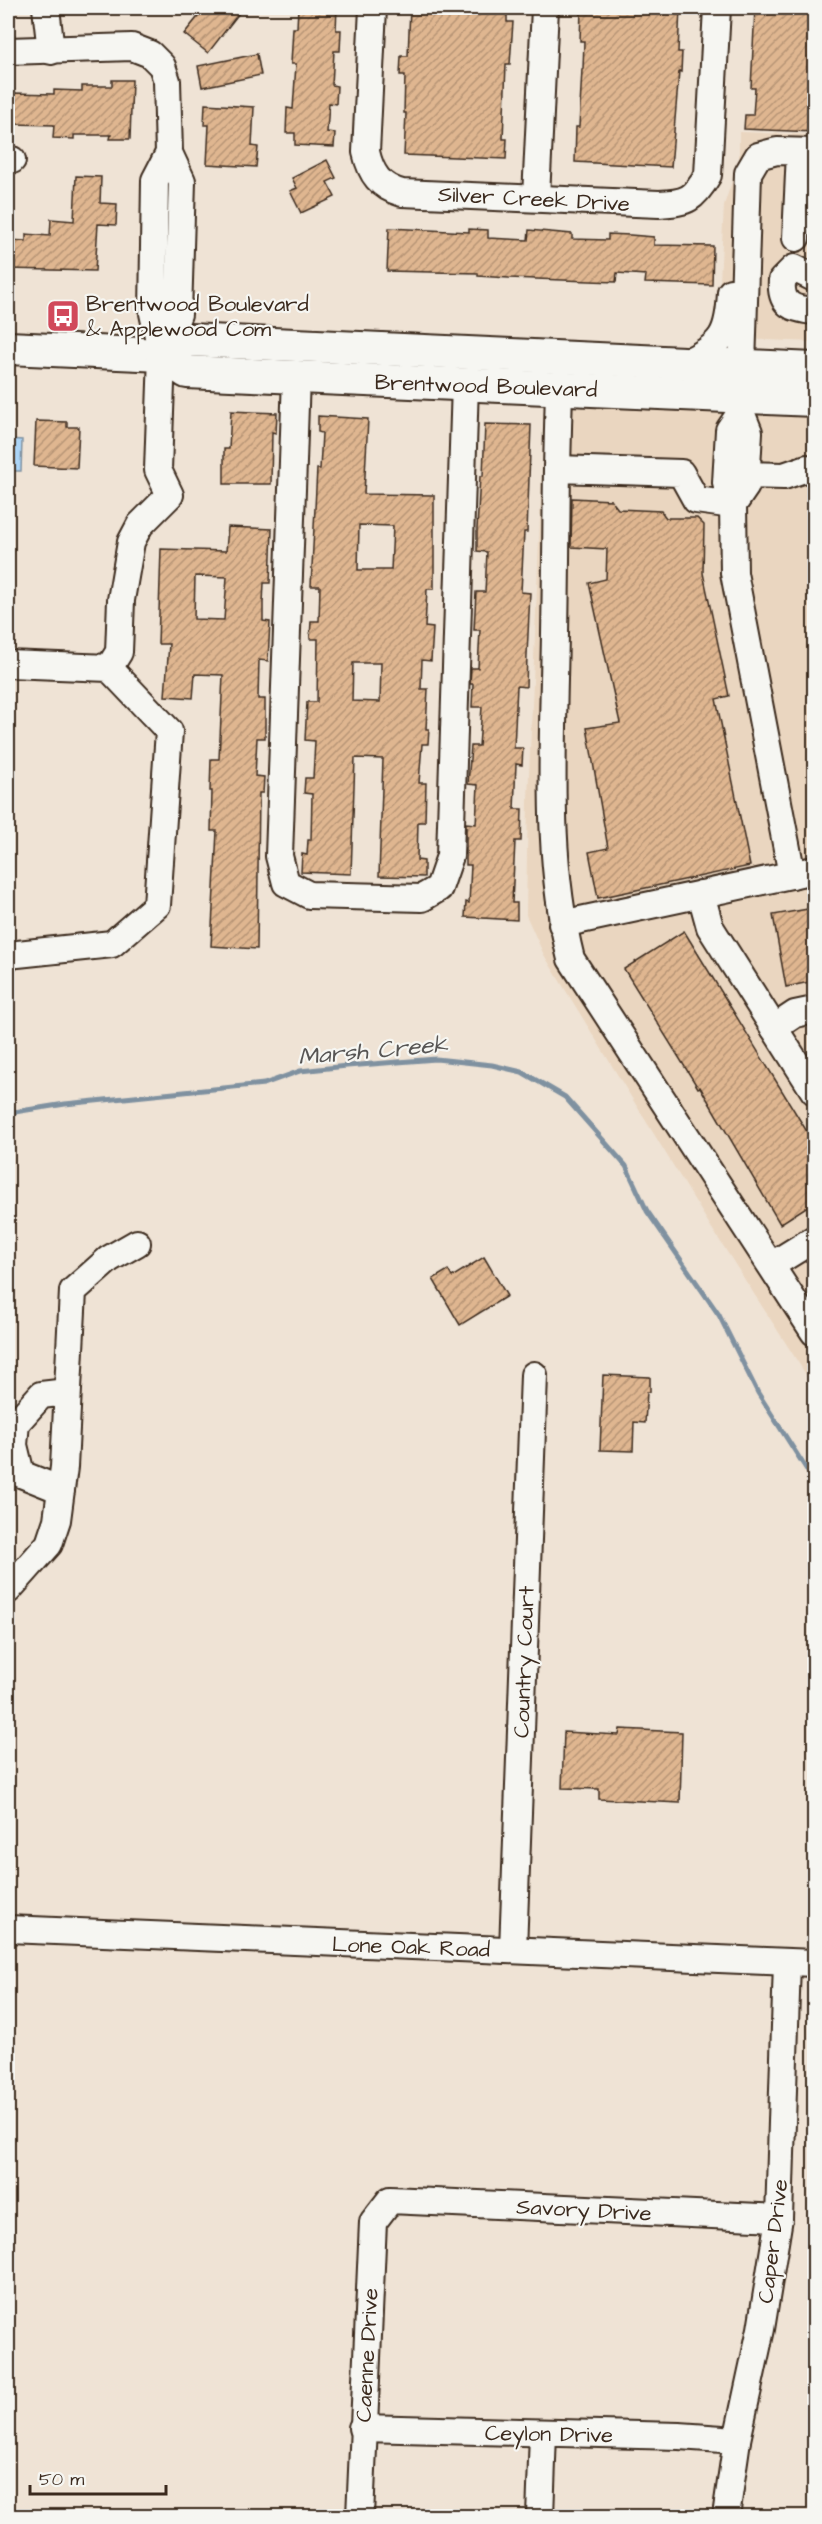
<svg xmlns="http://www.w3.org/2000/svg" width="822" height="2524" font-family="'Architects Daughter',sans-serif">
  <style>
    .built { fill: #ead6c0 }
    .water { fill: url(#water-ripples); stroke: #7f91a0; stroke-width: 1.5 }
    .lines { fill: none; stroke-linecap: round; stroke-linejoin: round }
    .stream { stroke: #7f91a0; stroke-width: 5 }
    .building { fill: url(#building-hatch); stroke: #3b2a1e; stroke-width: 1.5; fill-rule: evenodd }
    .minor-casing { stroke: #3b2a1e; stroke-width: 30 }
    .major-casing { stroke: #3b2a1e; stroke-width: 36 }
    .minor { stroke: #f6f6f2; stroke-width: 26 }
    .major { stroke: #f6f6f2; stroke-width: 32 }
    .labels { text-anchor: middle; stroke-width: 4.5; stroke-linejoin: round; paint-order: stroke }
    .street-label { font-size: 22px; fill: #3b2a1e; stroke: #f6f6f2 }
    .poi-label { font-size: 22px; fill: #3b2a1e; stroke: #f6f6f2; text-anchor: start }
    .water-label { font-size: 24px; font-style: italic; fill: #575554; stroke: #f6f6f2 }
  </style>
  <defs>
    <pattern id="water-ripples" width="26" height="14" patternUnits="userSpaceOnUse" patternTransform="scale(1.5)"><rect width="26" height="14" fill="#acd5f7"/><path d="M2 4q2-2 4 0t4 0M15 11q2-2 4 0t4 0" fill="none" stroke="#95b7d3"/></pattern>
    <pattern id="building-hatch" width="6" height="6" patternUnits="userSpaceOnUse" patternTransform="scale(1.5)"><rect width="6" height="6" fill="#dfb690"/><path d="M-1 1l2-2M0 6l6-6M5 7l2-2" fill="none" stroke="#b69475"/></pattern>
  </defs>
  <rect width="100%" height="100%" fill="#efe3d5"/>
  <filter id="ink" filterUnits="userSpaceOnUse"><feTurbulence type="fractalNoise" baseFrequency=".0167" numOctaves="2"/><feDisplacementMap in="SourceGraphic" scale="12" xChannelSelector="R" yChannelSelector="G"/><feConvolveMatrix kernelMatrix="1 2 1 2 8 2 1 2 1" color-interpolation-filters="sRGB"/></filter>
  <g filter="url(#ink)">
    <g class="built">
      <path d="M739,132L814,135V342L717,338L724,205L739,160Z"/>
      <path d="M545,402L814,411V1387L711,1227L544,955L526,915L528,799Z"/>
    </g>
    <path class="water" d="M8,439L22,440L21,471H8Z"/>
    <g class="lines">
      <path class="stream" d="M8,1113L65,1104L264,1084L300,1071L347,1066L436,1059L492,1065L522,1072L565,1097L626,1166L647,1211L719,1315L758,1393L814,1481"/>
    </g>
    <g class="building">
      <path d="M205,8H243L208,53L184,34Z"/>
      <path d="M298,8H337L336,30H341L340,51H334L332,85L337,86L336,104L329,103L327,132L335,133L334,147L295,145V133H286L287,108L293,109L296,64H291L293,28H297Z"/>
      <path d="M410,8H507V22H513L510,64H506L503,139H507L506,159L404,155L406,113H404L405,75H400L401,56H408Z"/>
      <path d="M609,8H680L678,52H682L681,72L679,71L671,167L575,162L576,127H579L582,69H583L584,41H580L581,10L609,11Z"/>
      <path d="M755,8H814V132L744,129L745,115H753L755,88H751Z"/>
      <path d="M257,54L261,75L202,87L198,66Z"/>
      <path d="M112,80H132L130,139H110L111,135H74V139L53,138L54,125L13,124V93L54,94V90L82,91V86H112Z"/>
      <path d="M205,104L254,107L252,146L258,147L256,167L207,164L209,125H204Z"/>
      <path d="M327,160L336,178L327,182L335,197L301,213L290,191L297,188L292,178Z"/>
      <path d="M76,176L101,177L100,203L117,204L116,225L98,224L95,271L8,269V240L26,241V234L50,236L51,219L74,221Z"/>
      <path d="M389,228L469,232V229L488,230V238L528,240L529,230L572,234V239L608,240V234L630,235L654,237V245L713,246L712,285L645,283L646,275L617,273L616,282L509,278L478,276V273L387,271Z"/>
      <path d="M231,411L277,413L276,433L272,432L271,484H224V449H229Z"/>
      <path d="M318,416L368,419L364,494L434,495V589H427L425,627L433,628L431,661L422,660L421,689H428L426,729H429L428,744H422L419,783H426L425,822H418L417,860L424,861V877L379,876L383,759L355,758L351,874L301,872L302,854L307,855L308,840H311L312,794L304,793L305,778H313L315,741L305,740L307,702H317L318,639H310L311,621H319L320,586H311L317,469H320L322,433L318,432ZM359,525L393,526L391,570H358ZM353,663H381L380,702L352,701Z"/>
      <path d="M36,421L67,422V427H79L77,468L34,466Z"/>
      <path d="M485,424L531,425L527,532H524L521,592L530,593L527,655L526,687L517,686L514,748H523L522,765L516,764L514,809H522L521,841H515L512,903H517V920L465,917L466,902L469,903L471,865H466V823L476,824L478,785L468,784L471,746H479L482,707H472L473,684H470L471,668H478L480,630H474L476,592H485L487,552L477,551V529L480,476H483Z"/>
      <path d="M572,498L611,500L618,509L661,511L666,518H697L704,525L703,573L729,696L716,699L750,866L598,898L589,852L608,848L587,728L620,723L589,583L606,579L607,549L571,547Z"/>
      <path d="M228,527L272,529L270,583H264L263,603V621L270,622L268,661L259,660L258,699H265V738H257L255,776L264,777L263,793H259L257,949L211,946L217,831H211L212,791H210L211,759H219L223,675L195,674L193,698L165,696L169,644H158L161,549L226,551ZM195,576L227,577L224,620L194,619Z"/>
      <path d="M814,908V981L786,987L773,915Z"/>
      <path d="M684,931L814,1143V1202L780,1224L700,1087L698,1088L624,969Z"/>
      <path d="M484,1257L507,1296L460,1325L433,1279L448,1270L452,1277Z"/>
      <path d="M603,1375L650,1377V1392H647L645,1423L634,1422L633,1451L600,1450Z"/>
      <path d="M620,1729L682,1732L680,1803L599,1799V1789L562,1788L564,1732L619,1735Z"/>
    </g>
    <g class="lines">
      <defs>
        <g id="minor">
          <path d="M46,8L51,51"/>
          <path d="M373,8L366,152C371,174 380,187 402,193L659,204C687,203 694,199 708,175L717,8"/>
          <path d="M8,51L132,47L150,54L162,66L167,81L169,153L182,181L178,314L162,355"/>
          <path d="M8,160H12"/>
          <path d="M536,197L545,8"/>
          <path d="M796,238L800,152"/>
          <path d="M814,278L794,268L782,280C780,305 792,309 814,311"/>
          <path d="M685,363C723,345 729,334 731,292"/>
          <path d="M742,366L748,173L758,156L777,151L814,152"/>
          <path d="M296,377L279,856L286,883L309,895L422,898L439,888L450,856L465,384"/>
          <path d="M741,412L729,430L726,483L733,505L734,573L792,875"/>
          <path d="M557,469L559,388"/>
          <path d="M746,475L784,476L807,468L814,469"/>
          <path d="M733,505L696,500L681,473L557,469C556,539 556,609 554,679C552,774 548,867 571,959L814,1332"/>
          <path d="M733,505L746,486L749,432L741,412V400"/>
          <path d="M8,664L109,668L169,731L157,905L112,944L8,955"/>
          <path d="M109,668L119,652L121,600L131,542L140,525L170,495L158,470L162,355L153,313L155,180L169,153"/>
          <path d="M701,894L710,927L814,1091"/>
          <path d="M562,924L814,870"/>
          <path d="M774,1028L795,1014L814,1010"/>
          <path d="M772,1265L814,1239"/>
          <path d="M61,1490L21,1474L14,1445L16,1423L41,1395L67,1392"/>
          <path d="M8,1590L49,1544L57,1520L64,1467L73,1291L109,1259L137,1243"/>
          <path d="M8,1929L814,1963"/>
          <path d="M513,1950L534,1375"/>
          <path d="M362,2428L679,2436L737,2440"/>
          <path d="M360,2516L373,2222L390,2200L779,2218"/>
          <path d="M540,2516L543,2433"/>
          <path d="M726,2516L737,2440L761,2329L779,2218L787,1962"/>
        </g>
        <g id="major">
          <path d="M8,348L162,355L189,340L814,369"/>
          <path d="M162,355L187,372L814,400"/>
        </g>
      </defs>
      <use href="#minor" class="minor-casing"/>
      <use href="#major" class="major-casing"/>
      <use href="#minor" class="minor"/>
      <use href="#major" class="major"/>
    </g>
  </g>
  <defs>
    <symbol id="bus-square" viewBox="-11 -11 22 22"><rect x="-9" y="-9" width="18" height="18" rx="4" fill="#d1495b" stroke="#f6f6f2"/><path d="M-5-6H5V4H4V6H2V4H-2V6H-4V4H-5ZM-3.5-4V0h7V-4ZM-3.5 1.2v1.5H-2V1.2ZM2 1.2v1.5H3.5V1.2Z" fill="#fff"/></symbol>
  </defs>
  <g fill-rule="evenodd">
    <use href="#bus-square" x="44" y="297" width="38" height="38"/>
  </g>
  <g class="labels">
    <g class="street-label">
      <text transform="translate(534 198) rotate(3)" y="8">Silver Creek Drive</text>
      <text transform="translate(486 385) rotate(2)" y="8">Brentwood Boulevard</text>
      <text transform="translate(523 1662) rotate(-88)" y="8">Country Court</text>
      <text transform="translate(411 1946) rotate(2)" y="8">Lone Oak Road</text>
      <text transform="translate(584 2209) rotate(3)" y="8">Savory Drive</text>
      <text transform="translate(772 2241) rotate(-83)" y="8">Caper Drive</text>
      <text transform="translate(366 2355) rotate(-87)" y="8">Caenne Drive</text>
      <text transform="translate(549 2433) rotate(1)" y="8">Ceylon Drive</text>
    </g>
    <g class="poi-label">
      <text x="86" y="311">Brentwood Boulevard<tspan x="86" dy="25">&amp; Applewood Com</tspan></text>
    </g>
    <g class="water-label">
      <text transform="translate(373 1050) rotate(-5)" y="8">Marsh Creek</text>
    </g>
  </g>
  <rect width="822" height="2524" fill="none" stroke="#f6f6f2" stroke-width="30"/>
  <rect x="15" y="15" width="792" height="2494" fill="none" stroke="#3b2a1e" stroke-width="2" filter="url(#ink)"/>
  <path d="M30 2485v9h136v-9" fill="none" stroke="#3b2a1e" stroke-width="3"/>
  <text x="39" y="2485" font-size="18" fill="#3b2a1e" stroke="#f6f6f2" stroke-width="4.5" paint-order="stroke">50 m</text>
</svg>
